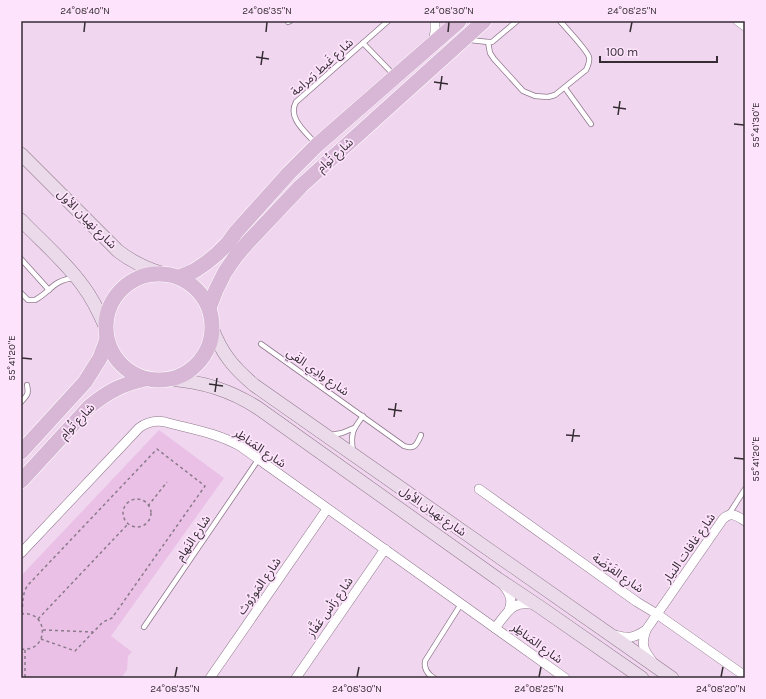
<svg xmlns="http://www.w3.org/2000/svg" width="766" height="699" font-family="Karla,'Noto Sans Arabic',sans-serif">
  <style>
    .green { fill: #eac0e7 }
    .lines { fill: none; stroke-linecap: round; stroke-linejoin: round }
    .service-casing { stroke: #8f788d; stroke-width: 6 }
    .minor-casing { stroke: #8f788d; stroke-width: 10 }
    .secondary-casing { stroke: #8f788d; stroke-width: 14 }
    .primary-casing { stroke: #fff; stroke-width: 16 }
    .path { stroke: #8a7a89; stroke-width: 1.5; stroke-dasharray: 3 3; stroke-linecap: butt }
    .service { stroke: #fff; stroke-width: 4.5 }
    .minor { stroke: #fff; stroke-width: 9 }
    .secondary { stroke: #ebdbea; stroke-width: 13 }
    .primary { stroke: #d7b7d5; stroke-width: 15 }
    .ticks { fill: none; stroke: #352c34; stroke-width: 1.5 }
    .labels { text-anchor: middle; stroke-width: 3.5; stroke-linejoin: round; paint-order: stroke }
    .street-label { font-size: 12px; fill: #352c34; stroke: #fde3fb }
    .neatline { fill: none; stroke: #352c34; stroke-width: 1.5 }
    .ticks-label { font-size: 10px; text-anchor: middle; fill: #352c34 }
  </style>
  <rect width="100%" height="100%" fill="#f0d6ee"/>
  <path class="green" d="M159,430L224,478L111,636L132,652L128,656L127,670L121,678H21V576Z"/>
  <g class="lines">
    <defs>
      <g id="service">
        <path d="M288,22L290,21"/>
        <path d="M470,40L488,42H492L517,21"/>
        <path d="M488,42L490,53L494,59L523,91L535,96L548,97L555,95L586,70C588,66 590,62 589,57C587,50 566,28 560,21"/>
        <path d="M363,43L394,75"/>
        <path d="M565,88L591,124"/>
        <path d="M315,143C306,132 287,118 296,102L388,21"/>
        <path d="M21,259L49,290"/>
        <path d="M21,293L28,300H35C52,291 52,280 75,278"/>
        <path d="M261,344L404,446C415,450 417,444 421,435"/>
        <path d="M21,402C27,395 29,395 27,385"/>
        <path d="M331,435L342,433L354,428"/>
        <path d="M353,451C350,434 353,429 363,416"/>
        <path d="M729,514L745,489"/>
        <path d="M144,627L258,460"/>
        <path d="M434,678C427,674 424,669 425,661L461,604"/>
      </g>
      <g id="minor">
        <path d="M738,21L745,26"/>
        <path d="M433,43L435,32V21"/>
        <path d="M479,489L637,602L657,614L745,676"/>
        <path d="M21,553L139,428C147,422 155,420 165,422C191,429 217,433 240,446L565,678"/>
        <path d="M504,586C510,594 513,600 509,610"/>
        <path d="M495,628C507,613 513,599 535,605"/>
        <path d="M615,635C629,639 634,638 646,630"/>
        <path d="M652,661C643,649 641,645 646,630L723,519C731,511 737,516 745,521"/>
        <path d="M210,678L327,509"/>
        <path d="M296,678L385,549"/>
      </g>
      <g id="secondary">
        <path d="M21,154L118,251C131,261 145,268 161,273"/>
        <path d="M21,220C41,241 66,262 83,286C92,298 99,312 105,326"/>
        <path d="M212,328C222,354 233,367 254,385L672,678"/>
        <path d="M170,379C203,382 230,390 258,408L498,579L540,607L642,678"/>
      </g>
      <g id="primary">
        <circle cx="159" cy="327" r="53"/>
        <path d="M180,277L194,271L206,263L217,254L228,243L236,232L289,173L317,145L459,21"/>
        <path d="M209,308L216,290L225,272L236,256L249,241L301,186L484,21"/>
        <path d="M21,452L85,382L100,358L107,339"/>
        <path d="M21,481L89,407C107,392 122,384 145,379"/>
      </g>
    </defs>
    <use href="#service" class="service-casing"/>
    <use href="#minor" class="minor-casing"/>
    <use href="#secondary" class="secondary-casing"/>
    <use href="#primary" class="primary-casing"/>
    <g class="path">
      <circle cx="137" cy="513" r="14"/>
      <path d="M148,506L167,482"/>
      <path d="M22,613C23,603 22,593 28,585L157,449L205,486L112,618L103,622L75,651L41,639"/>
      <path d="M21,614C50,610 49,653 21,649"/>
      <path d="M38,619L128,524"/>
      <path d="M43,630L93,632"/>
      <path d="M25,650V678"/>
    </g>
    <use href="#service" class="service"/>
    <use href="#minor" class="minor"/>
    <use href="#secondary" class="secondary"/>
    <use href="#primary" class="primary"/>
  </g>
  <path class="ticks" d="M84,32L85,22M266,32L267,22M448,32L449,22M630,32L632,22M256,57L269,59M261,65L263,51M434,82L448,84M440,90L442,76M613,107L626,109M618,115L620,101M734,124L744,125M22,358L32,359M209,384L223,386M215,392L217,378M388,409L402,411M394,417L396,403M566,435L580,436M572,442L574,429M734,458L744,459M175,677L177,667M357,677L359,667M539,677L541,667M721,677L723,667"/>
  <g class="labels">
    <g class="street-label">
      <text transform="translate(322 67) rotate(-42)" y="4">شارع غَيط رَمرامة</text>
      <text transform="translate(335 155) rotate(-42)" y="4">شارع تُوام</text>
      <text transform="translate(87 219) rotate(45)" y="4">شارع نهيان الأول</text>
      <text transform="translate(318 372) rotate(35)" y="4">شارع وادِي الفَي</text>
      <text transform="translate(77 421) rotate(-46)" y="4">شارع تُوام</text>
      <text transform="translate(260 448) rotate(34)" y="4">شارع المَناظِر</text>
      <text transform="translate(433 511) rotate(35)" y="4">شارع نهيان الأول</text>
      <text transform="translate(193 538) rotate(-56)" y="4">شارع النَهام</text>
      <text transform="translate(689 548) rotate(-55)" y="4">شارع غافات النيار</text>
      <text transform="translate(618 573) rotate(35)" y="4">شارع الفَرْضَة</text>
      <text transform="translate(259 586) rotate(-55)" y="4">شارع المَورُوث</text>
      <text transform="translate(330 607) rotate(-55)" y="4">شارع رَأس عَفَّاز</text>
      <text transform="translate(537 643) rotate(36)" y="4">شارع المَناظِر</text>
    </g>
  </g>
  <rect width="766" height="699" fill="none" stroke="#fde3fb" stroke-width="44"/>
  <path d="M600 56v6h117v-6" fill="none" stroke="#352c34" stroke-width="2"/>
  <text x="606" y="56" font-size="12" fill="#352c34" stroke="#fde3fb" stroke-width="3" paint-order="stroke">100 m</text>
  <rect x="22" y="22" width="722" height="655" class="neatline"/>
  <g class="ticks-label">
    <text x="85" y="14">24°08'40"N</text>
    <text x="267" y="14">24°08'35"N</text>
    <text x="449" y="14">24°08'30"N</text>
    <text x="632" y="14">24°08'25"N</text>
    <text transform="translate(755 125) rotate(-90)" y="4">55°41'30"E</text>
    <text transform="translate(11 358) rotate(-90)" y="4">55°41'20"E</text>
    <text transform="translate(755 459) rotate(-90)" y="4">55°41'20"E</text>
    <text x="175" y="692">24°08'35"N</text>
    <text x="357" y="692">24°08'30"N</text>
    <text x="539" y="692">24°08'25"N</text>
    <text x="721" y="692">24°08'20"N</text>
  </g>
</svg>
